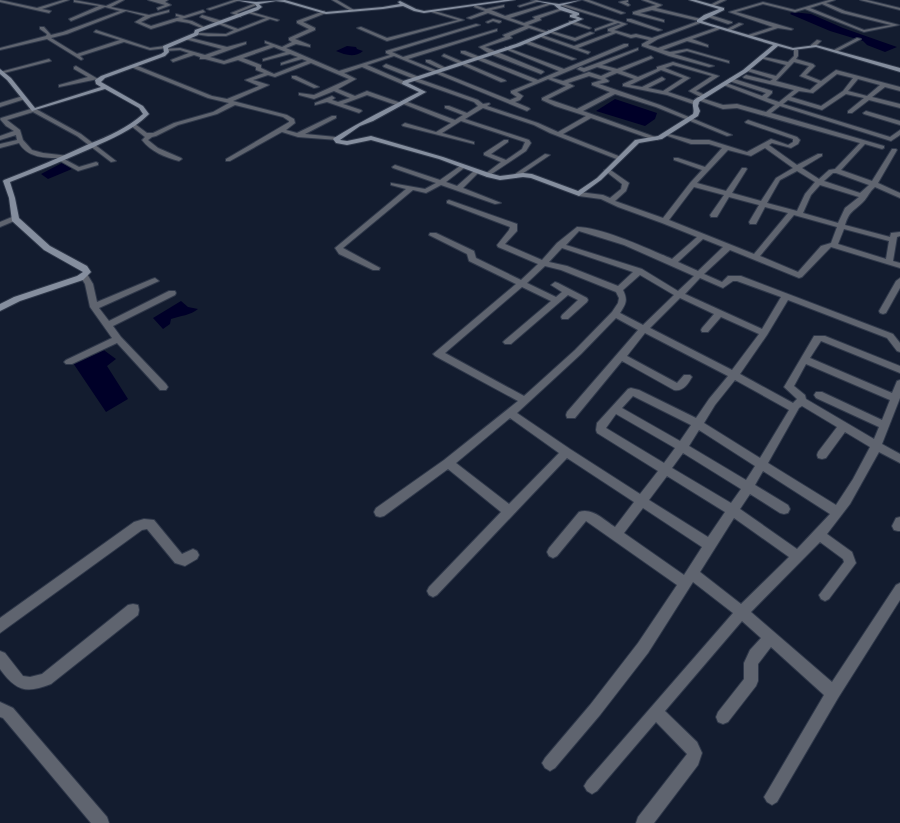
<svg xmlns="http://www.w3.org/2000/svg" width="900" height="823" font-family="Montserrat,sans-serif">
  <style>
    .water { fill: #000028 }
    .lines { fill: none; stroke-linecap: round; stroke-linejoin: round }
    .street-casing { stroke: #2f384a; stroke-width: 2 }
    .secondary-casing { stroke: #2f384a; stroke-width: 2 }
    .street { fill: #5f646f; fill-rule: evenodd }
    .secondary { fill: #858e9e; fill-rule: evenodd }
  </style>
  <rect width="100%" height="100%" fill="#131c2f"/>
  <g class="water">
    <path d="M792,12L811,14L843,28L897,47L885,52L867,45L863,41L830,31L790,14Z"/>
    <path d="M347,46L356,47L357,49L363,51C355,58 345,55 336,51Z"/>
    <path d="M615,99L657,113L655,119L645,126L596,111Z"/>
    <path d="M62,163L72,169L48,179L41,174Z"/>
    <path d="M181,301L188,307L198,309C191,315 180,316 171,319L170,324L163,329L153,318Z"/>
    <path d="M101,348L116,359L107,366L128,399L106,412L73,363Z"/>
  </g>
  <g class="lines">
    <defs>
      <g id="street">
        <path d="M0,0L37,8L63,0H69L42,9L51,11L49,13L0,2Z"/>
        <path d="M74,0L106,6L119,0H124L111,7L149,15L169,10V12L151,17L141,22L151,26L180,17L176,16V14L184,16L203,10L205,12L182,19L192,21L206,28L204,29L189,23L177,21L151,29L135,22L145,16L126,11L67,34L51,38L77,54L120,40L94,32L96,30L150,48L165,46L167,48L150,50L124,42L80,56L83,59L81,60L47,39L0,50V48L46,36L47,34L40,29V27H44L51,35L63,32L120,11L105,7L71,21L69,19L99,6L74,2Z"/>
        <path d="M148,0H168L165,2L171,5L158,10L157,8L165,5Z"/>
        <path d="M234,0H240L210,10L207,9Z"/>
        <path d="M332,0H337L354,10L351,11Z"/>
        <path d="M537,0L540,1L520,7L518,6Z"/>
        <path d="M583,0H589L625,13L621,14Z"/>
        <path d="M628,0V2H626L630,5L628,6L619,2Z"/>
        <path d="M642,0H648L662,5L656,8L701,19L703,22L658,39L648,45L658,48L718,27L720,29L692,39L708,45V47L687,41L663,50L670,52L687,49L729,61V63L687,51L674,54L714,66L709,67L669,56L642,46V44L649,40L636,37L631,38L616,33L578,48L590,52L588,54L538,36L542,35L574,46L612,32L608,31V29L621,24L618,23L595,31V29L614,22L562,6L563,4L627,24L614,30L631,35L636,34L652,38L699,21L652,10L640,13L664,20V22L633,14V12L656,5Z"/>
        <path d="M720,0H726L713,6L710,5Z"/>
        <path d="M829,0H835L826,3L845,11L899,25L864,32L805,9L795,12L763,4L736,12L793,29L791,30L778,28L750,37L748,35L773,27L729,12L763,2L795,10ZM822,4L842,13L891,25L864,30L810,8Z"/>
        <path d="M860,0H867L900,8V10Z"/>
        <path d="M256,3L259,4L237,13L241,15V17L231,13Z"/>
        <path d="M549,3L552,4L510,18L524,23L535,19L533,17L562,8V10L540,18L541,20L528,25L548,32V34L529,28L510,36L512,38L485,47L543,71L544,72L541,74L490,54L479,47L505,37L503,35L525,26L488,13L471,19L467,18L485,11L474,7L475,5L486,9L504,5V7L491,10L505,16Z"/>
        <path d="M431,10L464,20L387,41L357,28L361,27L387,38L458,20L431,12Z"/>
        <path d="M248,11L279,20L277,21L270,19L226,36H208L194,34L196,33L226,34L234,30L200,17L202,15L222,21V23L238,29L266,18L248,13Z"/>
        <path d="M324,11L326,13L303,22L315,28V30L295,39L310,45V47L296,44L286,48L339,71L390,55L386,53V51L476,24L480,25L392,52L403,57L497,29V31L408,59L510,100L517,97L511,93V91L533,82L461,53V51H465L538,80L559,71L505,49V47L564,69L624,44H628V46L552,78L563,81L589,72L601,76L612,71L597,67L584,72L577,69L580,67L584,68L638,48V50L602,65L617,69L651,56L653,58L622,71L638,77L657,69V67L673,62L719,76L696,91L705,95V97L703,98L689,91L712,76L673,65L665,68L690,78L668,92L698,102L699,103L696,105L667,95L623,86V84L634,79L617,73L605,78L609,81L608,82L599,84L660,105L732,135L727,136L656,107L615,94L583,111L658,138V140H654L591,118L563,134L621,157L622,158L619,160L550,133L534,125L483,108L465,119L529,140L531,143L526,151L487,177L484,175L485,174L501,162L484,155V153L504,140H508V142L491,154L506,160L522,149L525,142L461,121L442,133L474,142V144L403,126L402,125L405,123L436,132L451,123L401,103L399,106L367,95L343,104L361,110L362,111L359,113L327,102L315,105V103L332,96L335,98L332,100L338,102L350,98L334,91L314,99L299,95V93L314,95L349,79L311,63L275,77L268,75L253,80L269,85L233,101L287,115L294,119L295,123L286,130L297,133L332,116H336V118L305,134L336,137L338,138V140L298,137L282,132L230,161H226V159L289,122V121L283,117L235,105L217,114L178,125L156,136L152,137L148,140L158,148L181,158L182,159L179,161C165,157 151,152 142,140L145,137L130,125L135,124L147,133H153L174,123L213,112L229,103L208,98L131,67V65H135L212,96L227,99L259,86L245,80L264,73L256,70V67L238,60L224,64L205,59H200V57L194,55L173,62L171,60L189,53L180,50L166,51L164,49L180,48L205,55L222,49L185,39L187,37L227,47L246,42V44L210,57L224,61L270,45L265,43V41L282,47L292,42L289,40V38L309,29L297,23V21ZM274,47L286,52L263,59V61L290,54L298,57L281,63V65L302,59L307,61L274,74L261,68V65L243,58ZM394,56L527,111L530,109L529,108L515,102L520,100L523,96L517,92L548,79L566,86L542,98V100L555,106L586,116L558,132L538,123L487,106L490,104L489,103L483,104L478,100L419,79V77L386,64L383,66L384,67L412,78V80L474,102L478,106L467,113L449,106H445V108L463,115L455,120L405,101H401V103L367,91L355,96L338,89L356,79L344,73L362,67L402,84H406V82L367,65ZM661,70L683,78L663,91L648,88L664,80L665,79L662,77L642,87L630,85ZM589,76L602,80L592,83V85L610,92L577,109L548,99L574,86L568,83Z"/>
        <path d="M707,14L732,22V23L728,24L705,16Z"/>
        <path d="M493,19L501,21V22L499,23L493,21L488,23L486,22Z"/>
        <path d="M627,19H631L662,30L658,31L627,21Z"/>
        <path d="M569,21H573L591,28L589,29L569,23Z"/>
        <path d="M739,23L743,24L729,31L725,30Z"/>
        <path d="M548,30L575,38L590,32L594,33L575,41L548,32Z"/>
        <path d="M857,38L861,39L836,52L832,51Z"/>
        <path d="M817,40L821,41L815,47H811V45Z"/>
        <path d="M524,41H528L576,59L572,60L524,43Z"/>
        <path d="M796,49L798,50V56L796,59L813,64L815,66L806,75L821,81L836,70L900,87V91L885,87L872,97L900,104V108L869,100L852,113H848V111L864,98L846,94L822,110L788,100L783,104L890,137L900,130V135L891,141L780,106L771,113L884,146V148L882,149L865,144L841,170L872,181L892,149H896L897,150L878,183L900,193V198L875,187C869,192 868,197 863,202C853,212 850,210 845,225L890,237L891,233L900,232V236L897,237L893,261L900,263V268L831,247L802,277L799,278L730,250L704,274L722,282L728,276H741L893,334L900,343V352L897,351L887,338L788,300L767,335L740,374L793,403L797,399L784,387L814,336H825L900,366V373L821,341L810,358L892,393L897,381L900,380V398L882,444L900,454V463L879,452L850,504L827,534L852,552L856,563L829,599L825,601L821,599L819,595L844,562L843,559L820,542L751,612L832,682L896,585L900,583V600L838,698L777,802L772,805L767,802L764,797L767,792L824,695L771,647L758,664V681L756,686L728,722L723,724L718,722L716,717L718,712L744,679V663L750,650L761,638L742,621L665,711L697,742L702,753L698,765L654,823H636L638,817L687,754L656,722L597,791L592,794L587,791L584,786L587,781L733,613L693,582L648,653L600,715L555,768L550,771L545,768L542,763L545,758L590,705L638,643L677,585L586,521L557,556L553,558L549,556L547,552L549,548L579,512C592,507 604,520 615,527L634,502L567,458L437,595L433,597L429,595L427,591L429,587L501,512L448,469L384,516L380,517L376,516L374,512L376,508L444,460L518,401L435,356L433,354L516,284L469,261L467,254L429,235L430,233H436L474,251L476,258L521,280L538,264L498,247L497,245L509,230L510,227L447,203V201L449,200L517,224V231L505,244L542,260L557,243L577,227C601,227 649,249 672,259L697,237L662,223L618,207L601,199L579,196L576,194L579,192L603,195L610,198L621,189L622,184L604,170L609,169L629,183L626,191L615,201L663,218L690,183L702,170L674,160V158H678L705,167L722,148L709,144H691L665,135V133L692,140H709L747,152L771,139L788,145L793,142V139L746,123L745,122L748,120L797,137L800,140L798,144L791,148L772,143L769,145L797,165L818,154H822V156L802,168L819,179L829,170L835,169L860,143L737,108L723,109L695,99L698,97L723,105L737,104L766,112L775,105L721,84L726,83L762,96L766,93L729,81V79L731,78L772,91V93L767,98L779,102L794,90L744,78L743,77L746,75L770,81L773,79L744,70L747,68L776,76L786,65L760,58V56L788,62L794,56V50ZM794,62L809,66L800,76L818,83L810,90L776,81ZM837,74L853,78L843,91L821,106L791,97L799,91L813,93ZM858,79L880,85L867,96L848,91ZM765,148L793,168L776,178L761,201L732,193L747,169L746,168H742L726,191L697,183L728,150L751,156ZM797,171L815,182L805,194L797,211L767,203L780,180ZM833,173H836L869,185L860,193L824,181ZM820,185L859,197L845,208L838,223L803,213L811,195ZM694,187L724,195L710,215L711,217H717L729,197L759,205L749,222L750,224H756L765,207L788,213L754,254L669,220ZM794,215L837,227L831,243L821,246L798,272L760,256ZM844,229L889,241L886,259L838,244ZM579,231L624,245L694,276L678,291L642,269L566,245ZM703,239L723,247L698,271L678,262ZM562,248L633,272L618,286L567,266L549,262ZM545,266L561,270L616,292L619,298L618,303L612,312L575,350L524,396L445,353L522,287L551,301L505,340L503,342L505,344H511L568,295L578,300L562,315L561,317L562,319H568L587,302L588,300L587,298L558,283L555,282L551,285L562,292L556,297L527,283ZM640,275L674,295L643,325L620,313C626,304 628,300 623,290ZM700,278L723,288L733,281H737L781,297L762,329L685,294ZM680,298L714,314L702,328L701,330L702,332H708L721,317L759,334L732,370L650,328ZM616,318L638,330L567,412L566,415L567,418H575L622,361L674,390C683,392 688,384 692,377L690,375H684L677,383L627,356L645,333L728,376L709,399L696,418L639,390L631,388L628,389L597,423L596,430L597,433L658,471L640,494L570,449L517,413L581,354ZM806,364L890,400L882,420L822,392H816L814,395L816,398L879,427L874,439L806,399L805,395L794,386ZM735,380L789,410L760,458L704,423L715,405ZM633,396L691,425L680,441L622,408ZM802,406L837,427L818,452L817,455L818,458L822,459L826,458L845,432L870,447L853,479L836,505L768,463L799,408ZM616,414L675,448L664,463L606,428ZM510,418L559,453L509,504L456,463ZM699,430L755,466L746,480L689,446ZM683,453L741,489L731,503L672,468ZM763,471L830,514L797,549L740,509L750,494L780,513L784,514L788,513L790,509L788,505L755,485ZM667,476L725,512L708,537L649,500ZM643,508L702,547L684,575L624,533ZM734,518L789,557L741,604L700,572Z"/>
        <path d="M444,54L505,80L506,81L501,82L442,56Z"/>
        <path d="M49,59L51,61L0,74V72Z"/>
        <path d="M426,60H430L448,69L443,70L426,62Z"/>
        <path d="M76,66L98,79L59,87V85L88,77L74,69V67Z"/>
        <path d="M292,76H296L319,87L314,88L292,78Z"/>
        <path d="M23,96L25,97V99L0,107V103Z"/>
        <path d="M34,108L81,134L116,161L111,162L77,136L33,112L7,120L20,130L23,140L32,150L43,153L69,156V158L64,159L79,167L96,162L98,163V165L78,171L60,161L59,160L60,158C45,158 28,158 19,143L0,148V144L17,140L16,135L0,140V136L14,131L6,126L0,119L1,118Z"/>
        <path d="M866,111L900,121V125L864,114L863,113Z"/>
        <path d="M545,154L550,155L516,178H512V176Z"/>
        <path d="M395,165L440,180L460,166H464V168L446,182L457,186L474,171H478V173L463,188L501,203L495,204L441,185L426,193L413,190L343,248L380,268L379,270H373L339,254L335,248L406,189L391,185V183L425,189L436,183L393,168L392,167Z"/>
        <path d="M12,217H18L19,219L0,227V222Z"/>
        <path d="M84,273L87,274L93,284L97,302L152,279L155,278L159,281L99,308L109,321L169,291H175L176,293L175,295L113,326L121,337L166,384L168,387L166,390H160L117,343L72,364H66L64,362L66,360L112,338L90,307L85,284L80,276Z"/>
        <path d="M900,278V288L886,313L883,314L880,313L879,311L896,281Z"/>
        <path d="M900,517V531H898L894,530L892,526L896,518Z"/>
        <path d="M144,519L154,520L182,554L193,549L197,551L199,555L197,559L185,566L175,563L147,529L142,530L0,633V618L134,522Z"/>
        <path d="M133,604L138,605L139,610L138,615L51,684C26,694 16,691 0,669V651L5,653L23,676L30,677L42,674L128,605Z"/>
        <path d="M0,702L13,708L107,817L109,823H91L3,718L0,717Z"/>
      </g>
      <g id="secondary">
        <path d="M235,0L256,2L285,0L326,12L383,7L400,4L398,2L400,1L416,9L424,11L504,0H515L424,13L414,11L403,6L383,9L326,14L284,2L276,1L259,4L262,7L258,10L199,32L198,35L168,48L169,52L165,56L105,78L101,82L143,106L149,114L148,115C132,131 112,138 92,148C65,160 38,171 10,182L15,198L19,218L50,246L87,266L91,272L83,280L20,301L0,311V304L14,297L77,276L83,272L44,250L12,221L9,198L3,181L4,180C33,169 61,157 89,144C109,136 127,128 143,114L139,108L105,89L32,111L7,80L0,74V69L11,78L35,108L101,87L96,84L95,80L101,76L161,54L164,52L163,46L194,33L195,30L257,7L255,4Z"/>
        <path d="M531,0L559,4L581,0L560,6L579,13V15L576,16L583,19L520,46L408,83L426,92L373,121L360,126L340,140L347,141L371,136L443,157L489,173L500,176L523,173L532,174L578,191L597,178L635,140L658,136L693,114C695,109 691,105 694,100L743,70L773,45L697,22V20L704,15L719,9L689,0H696L724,8V10L702,21L711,24L793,48L816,45L900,68V72L816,47L793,50L778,46L747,72L699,102L698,106L700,111L698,116L662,139L639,143L601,180L579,196L531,178L523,177L500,180L487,177L439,159L371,140L347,145L336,143L333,139L334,138C361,121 390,107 419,92L402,84L403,81L516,44L577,19L570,17V15L573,14L560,10L554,5Z"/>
      </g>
    </defs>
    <use href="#street" class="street-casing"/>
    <use href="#secondary" class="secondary-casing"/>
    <use href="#street" class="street"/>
    <use href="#secondary" class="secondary"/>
  </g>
</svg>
